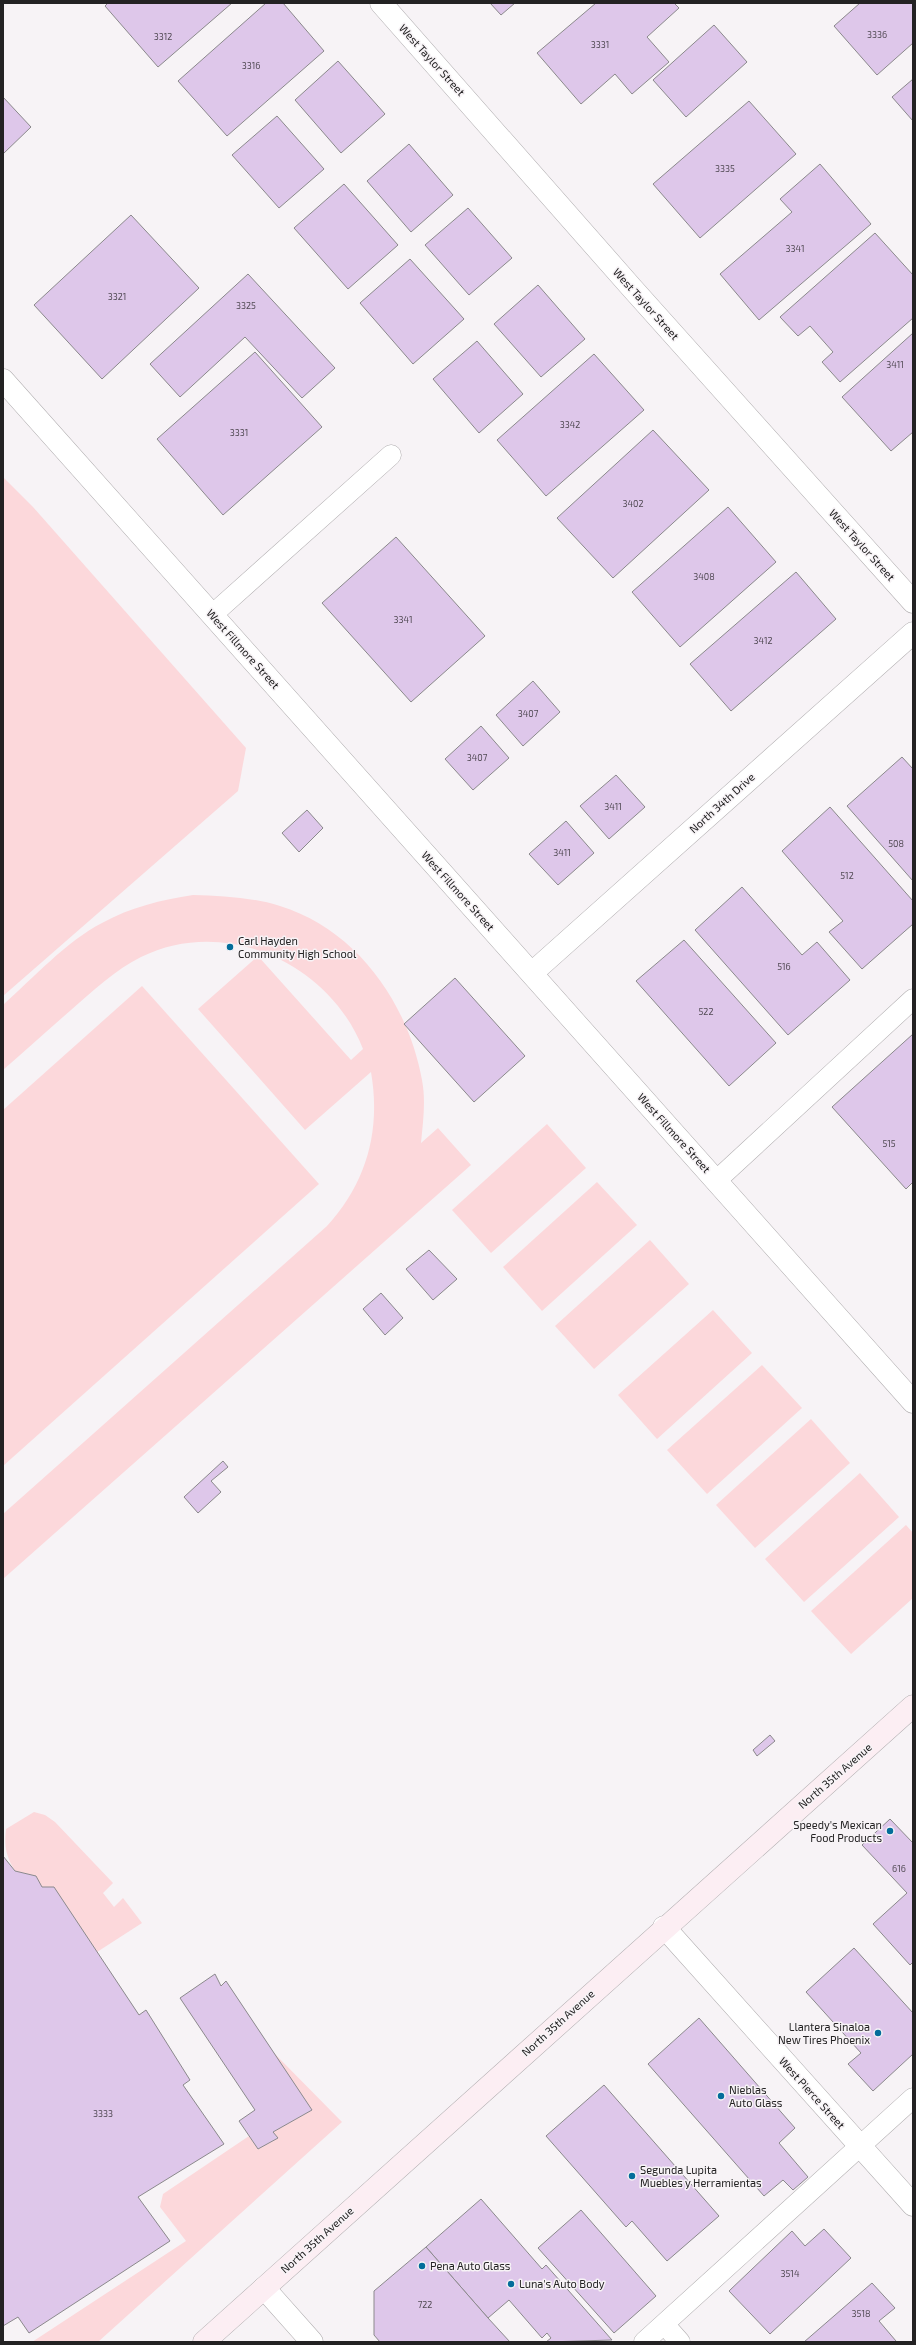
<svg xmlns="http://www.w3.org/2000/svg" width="916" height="2345" font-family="'Exo 2',sans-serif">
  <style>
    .green { fill: #fcd8db }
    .building { fill: #dec7ea; stroke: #8b898c }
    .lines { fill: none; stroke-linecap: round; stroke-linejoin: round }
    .lane-casing { stroke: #b1aeb0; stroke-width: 21 }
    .street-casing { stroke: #b1aeb0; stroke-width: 23 }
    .secondary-casing { stroke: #b1aeb0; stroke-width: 23 }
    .lane { stroke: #fff; stroke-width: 20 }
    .street { stroke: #fff; stroke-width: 22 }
    .secondary { stroke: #fceef3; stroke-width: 22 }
    .poi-dot { fill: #036d9a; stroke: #f7f3f6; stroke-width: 1.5 }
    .labels { text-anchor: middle; stroke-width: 3; stroke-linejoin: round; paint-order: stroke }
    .number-label { font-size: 9px; fill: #524b55 }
    .street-label { font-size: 11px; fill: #232223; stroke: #f7f3f6 }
    .poi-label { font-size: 11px; fill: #232223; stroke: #f7f3f6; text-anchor: start }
  </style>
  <rect width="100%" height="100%" fill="#f7f3f6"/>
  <g class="green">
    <path d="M3,477L33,507L246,748L238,791L3,996Z"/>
    <path d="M193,895C222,896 251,897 280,906C357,930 408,1003 422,1080C426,1101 423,1122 421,1143L438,1128L471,1165L3,1579V1514L327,1226C367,1182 381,1130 371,1072L305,1130L198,1009L258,956L351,1060L363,1049C330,964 226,915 141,957C115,970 93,991 71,1010C48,1030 26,1050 3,1070V1005C33,978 67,941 102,923C131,907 161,900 193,895Z"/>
    <path d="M142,986L319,1184L3,1466V1110Z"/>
    <path d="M547,1124L586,1168L491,1253L452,1210Z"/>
    <path d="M597,1182L637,1225L542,1311L503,1267Z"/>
    <path d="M650,1240L689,1284L594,1369L555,1326Z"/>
    <path d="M713,1310L752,1353L657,1439L618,1395Z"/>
    <path d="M762,1365L802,1408L707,1494L667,1450Z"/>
    <path d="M811,1419L850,1463L755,1548L716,1505Z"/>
    <path d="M860,1473L899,1517L804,1602L765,1559Z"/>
    <path d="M906,1525L913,1533V1598L851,1654L811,1611Z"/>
    <path d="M34,1812L45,1815L55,1822L113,1883L103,1893L114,1907L123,1898L142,1923L97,1952L54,1887H42L36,1876L15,1871C6,1856 4,1847 6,1829Z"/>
    <path d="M271,2050L342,2122L98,2342H32L186,2241L160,2207L163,2194L249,2136L258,2149L278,2138L273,2132L312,2110Z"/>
  </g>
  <g class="building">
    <path d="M108,3H232L158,67L105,6Z"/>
    <path d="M266,3H283L324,51L227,136L178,81Z"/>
    <path d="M490,3H515L501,15Z"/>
    <path d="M596,3H674L679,8L647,37L669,62L632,94L615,74L581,104L537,53Z"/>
    <path d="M860,3H913V43L877,75L834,26Z"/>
    <path d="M714,25L747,62L686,117L653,80Z"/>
    <path d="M338,61L385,114L341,153L295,100Z"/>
    <path d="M913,79V121L892,97Z"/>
    <path d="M3,97L31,127L3,154Z"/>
    <path d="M749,101L796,154L700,238L653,184Z"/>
    <path d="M277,116L324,169L279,208L232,155Z"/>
    <path d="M409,144L453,195L411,232L367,181Z"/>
    <path d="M820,164L871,224L759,320L720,274L792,212L780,199Z"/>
    <path d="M344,184L398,245L348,289L294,228Z"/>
    <path d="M468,208L512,258L469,295L425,245Z"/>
    <path d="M131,215L199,288L102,379L34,305Z"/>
    <path d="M875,233L913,275V318L840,382L822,362L833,352L810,326L798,336L780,317Z"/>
    <path d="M410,259L464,319L413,364L360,303Z"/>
    <path d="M248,274L335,368L302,398L245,337L180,397L150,364Z"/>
    <path d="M538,285L585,339L541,377L494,324Z"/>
    <path d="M913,333V432L891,451L842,397Z"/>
    <path d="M477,341L523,394L479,433L433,379Z"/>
    <path d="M255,352L322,427L223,515L157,439Z"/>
    <path d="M594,354L644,410L546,496L497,440Z"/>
    <path d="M653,430L709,490L613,578L557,518Z"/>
    <path d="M728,507L776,562L680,647L632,592Z"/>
    <path d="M396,537L485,636L411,702L322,603Z"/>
    <path d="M796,572L836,619L731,711L690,664Z"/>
    <path d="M533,681L560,712L523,746L496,715Z"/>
    <path d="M481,726L509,758L473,790L445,759Z"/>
    <path d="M902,757L913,769V881L847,806Z"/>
    <path d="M616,775L645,807L609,839L580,806Z"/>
    <path d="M830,807L913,901V924L862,969L829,932L843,921L782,851Z"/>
    <path d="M307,810L323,828L299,852L282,833Z"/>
    <path d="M566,821L594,853L558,885L529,854Z"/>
    <path d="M742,887L802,955L817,942L850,980L788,1035L695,930Z"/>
    <path d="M684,940L776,1043L729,1086L636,981Z"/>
    <path d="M455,978L525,1056L474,1102L404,1024Z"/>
    <path d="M913,1034V1182L906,1189L832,1107Z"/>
    <path d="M429,1250L457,1279L433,1300L406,1269Z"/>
    <path d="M381,1293L403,1318L385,1335L363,1309Z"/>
    <path d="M223,1461L228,1467L211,1481L221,1492L198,1513L184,1497Z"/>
    <path d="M770,1735L775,1741L757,1756L753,1750Z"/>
    <path d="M890,1819L913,1843V1962L910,1965L873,1924L907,1893L862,1845Z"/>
    <path d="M3,1856L15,1871L36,1876L42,1887H54L139,2015L146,2010L190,2080L183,2085L224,2144L138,2197L170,2241L29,2333L18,2317L3,2326Z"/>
    <path d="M854,1948L913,2013V2054L873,2091L848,2064L861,2053L806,1992Z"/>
    <path d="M215,1974L221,1986L226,1981L312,2110L273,2132L278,2138L258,2149L239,2121L255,2110L180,1998Z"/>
    <path d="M699,2018L795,2128L779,2143L808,2177L793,2190L783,2180L764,2196L648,2064Z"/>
    <path d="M604,2085L719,2216L667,2261L632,2221L626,2227L546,2136Z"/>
    <path d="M481,2199L542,2269L546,2265L612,2340L546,2342L551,2338L547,2333L542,2338L509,2300L488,2318L426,2247Z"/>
    <path d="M581,2210L656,2296L614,2333L538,2248Z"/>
    <path d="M824,2229L851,2258L770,2334L729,2291L792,2231L805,2246Z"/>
    <path d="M426,2247L488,2318L510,2342H380L374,2335V2291Z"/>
    <path d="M872,2283L895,2308L879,2321L896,2341L895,2342H804Z"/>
  </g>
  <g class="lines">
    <defs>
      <g id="lane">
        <path d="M212,615L391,455"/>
        <path d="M717,1180L913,999"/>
        <path d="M665,2325L680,2342"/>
        <path d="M644,2342L913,2098"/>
      </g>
      <g id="street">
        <path d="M381,3L631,287L913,602"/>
        <path d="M3,380L913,1402"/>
        <path d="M532,973L913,633"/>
        <path d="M664,1927L913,2205"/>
        <path d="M264,2288L312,2342"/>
      </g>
      <path id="secondary" d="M204,2342L913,1706"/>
    </defs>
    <use href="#lane" class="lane-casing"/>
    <use href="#street" class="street-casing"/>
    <use href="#secondary" class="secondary-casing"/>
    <use href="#lane" class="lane"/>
    <use href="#street" class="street"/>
    <use href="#secondary" class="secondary"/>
  </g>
  <g class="poi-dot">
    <circle cx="230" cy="947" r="4"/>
    <circle cx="890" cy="1831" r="4"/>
    <circle cx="878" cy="2033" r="4"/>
    <circle cx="721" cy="2096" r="4"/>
    <circle cx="632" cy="2176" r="4"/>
    <circle cx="422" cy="2266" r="4"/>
    <circle cx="511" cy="2284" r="4"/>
  </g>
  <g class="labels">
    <g class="number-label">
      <text x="877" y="38">3336</text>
      <text x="163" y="40">3312</text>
      <text x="600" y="48">3331</text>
      <text x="251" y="69">3316</text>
      <text x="725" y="172">3335</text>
      <text x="795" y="252">3341</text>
      <text x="117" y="300">3321</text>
      <text x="246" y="309">3325</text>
      <text x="895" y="368">3411</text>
      <text x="570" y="428">3342</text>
      <text x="239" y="436">3331</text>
      <text x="633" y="507">3402</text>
      <text x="704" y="580">3408</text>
      <text x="403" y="623">3341</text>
      <text x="763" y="644">3412</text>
      <text x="528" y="717">3407</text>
      <text x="477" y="761">3407</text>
      <text x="613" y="810">3411</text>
      <text x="896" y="847">508</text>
      <text x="562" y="856">3411</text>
      <text x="847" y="879">512</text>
      <text x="784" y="970">516</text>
      <text x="706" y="1015">522</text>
      <text x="889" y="1147">515</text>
      <text x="899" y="1872">616</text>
      <text x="103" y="2117">3333</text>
      <text x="790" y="2277">3514</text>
      <text x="425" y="2308">722</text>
      <text x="861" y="2317">3518</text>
    </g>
    <g class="street-label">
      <text transform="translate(432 60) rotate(48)" y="4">West Taylor Street</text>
      <text transform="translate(646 304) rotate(48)" y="4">West Taylor Street</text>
      <text transform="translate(862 545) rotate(48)" y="4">West Taylor Street</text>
      <text transform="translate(243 649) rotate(48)" y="4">West Fillmore Street</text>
      <text transform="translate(722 803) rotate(-42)" y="4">North 34th Drive</text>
      <text transform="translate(458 891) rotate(48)" y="4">West Fillmore Street</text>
      <text transform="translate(674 1133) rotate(48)" y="4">West Fillmore Street</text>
      <text transform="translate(835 1776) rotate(-41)" y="4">North 35th Avenue</text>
      <text transform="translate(558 2023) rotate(-42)" y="4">North 35th Avenue</text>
      <text transform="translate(812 2093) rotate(48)" y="4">West Pierce Street</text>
      <text transform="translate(317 2240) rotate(-42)" y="4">North 35th Avenue</text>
    </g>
    <g class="poi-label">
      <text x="238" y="945">Carl Hayden<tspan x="238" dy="13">Community High School</tspan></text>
      <text x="882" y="1829" text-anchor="end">Speedy's Mexican<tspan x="882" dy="13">Food Products</tspan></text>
      <text x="870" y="2031" text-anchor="end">Llantera Sinaloa<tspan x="870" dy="13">New Tires Phoenix</tspan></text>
      <text x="729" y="2094">Nieblas<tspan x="729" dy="13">Auto Glass</tspan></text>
      <text x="640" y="2174">Segunda Lupita<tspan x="640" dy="13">Muebles y Herramientas</tspan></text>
      <text x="430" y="2270">Pena Auto Glass</text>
      <text x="519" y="2288">Luna's Auto Body</text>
    </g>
  </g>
  <rect width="916" height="2345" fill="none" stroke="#232223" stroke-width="8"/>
</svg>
